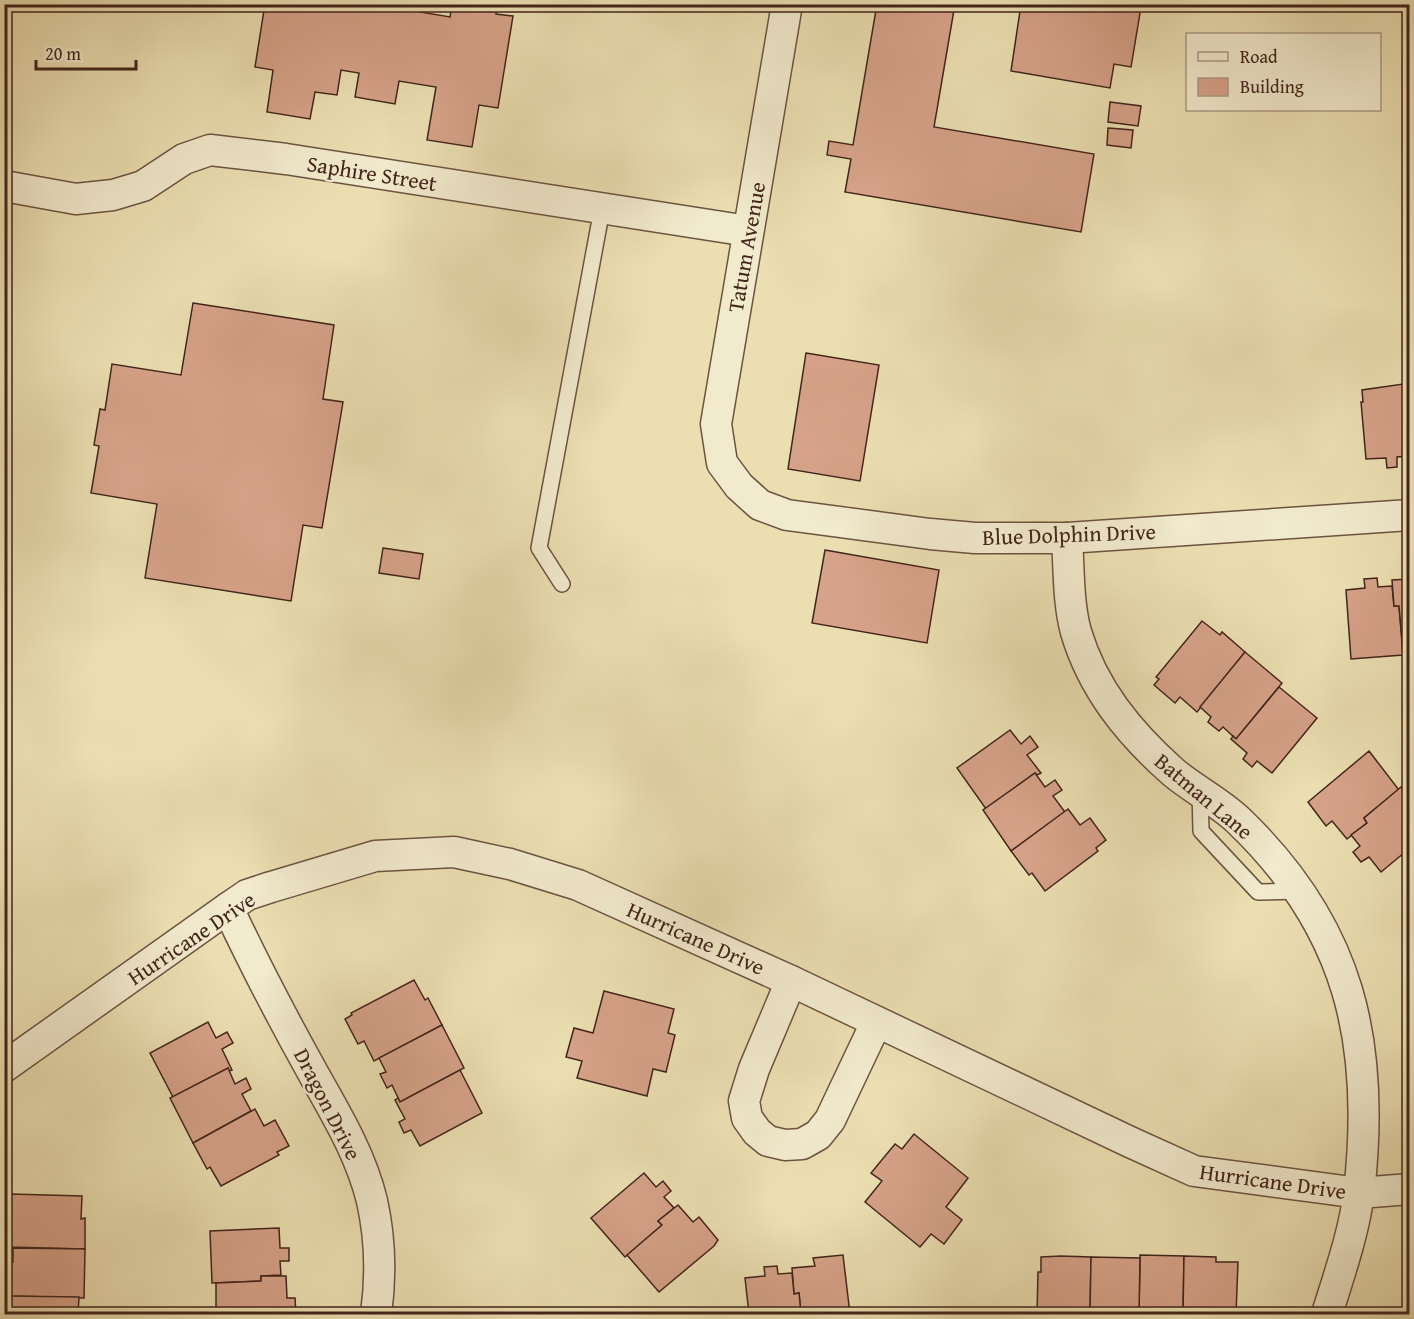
<svg xmlns="http://www.w3.org/2000/svg" width="1414" height="1319" font-family="'Gentium Book Plus',serif">
  <style>
    .building { fill: #d6a289; stroke: #42251b; stroke-width: 1.5 }
    .lines { fill: none; stroke-linecap: round; stroke-linejoin: round }
    .service-casing { stroke: #6c5441; stroke-width: 18 }
    .minor-casing { stroke: #6c5441; stroke-width: 33 }
    .service { stroke: #f2eacd; stroke-width: 15 }
    .minor { stroke: #f2eacd; stroke-width: 30 }
    .labels { text-anchor: middle; stroke-width: 4.5; stroke-linejoin: round; paint-order: stroke }
    .street-label { font-size: 22px; fill: #42251b; stroke: #f2eacd }
  </style>
  <rect width="100%" height="100%" fill="#ebdfb2"/>
  <filter id="stains"><feTurbulence type="fractalNoise" baseFrequency=".00333" numOctaves="4"/><feColorMatrix values="0 0 0 0 .2 0 0 0 0 .09 0 0 0 0 .02 0 0 0 .5 -.17"/></filter>
  <radialGradient id="worn" r=".72"><stop offset=".6" stop-color="#630" stop-opacity="0"/><stop offset="1" stop-color="#630" stop-opacity=".3"/></radialGradient>
  <g class="building">
    <path d="M265,4H421L420,12L450,17L452,4H497L496,14L513,16L498,108L479,105L472,147L427,140L436,87L399,81L395,104L355,97L359,73L341,70L337,95L315,92L310,119L267,112L273,70L255,67Z"/>
    <path d="M877,4H955L934,127L1094,154L1081,232L845,192L851,159L827,155L829,141L853,145Z"/>
    <path d="M1016,4H1130L1141,7L1131,67L1114,64L1110,88L1011,71L1020,11Z"/>
    <path d="M1110,102L1141,106L1138,126L1108,122Z"/>
    <path d="M1108,128L1133,130L1131,148L1107,145Z"/>
    <path d="M193,303L334,325L323,399L343,402L322,528L303,525L291,601L145,578L157,504L91,493L99,446L94,445L100,409L105,410L112,364L181,375Z"/>
    <path d="M806,353L879,365L860,481L788,469Z"/>
    <path d="M1410,383V456L1397,457V467L1387,468L1386,458L1366,459L1361,402H1363L1362,390Z"/>
    <path d="M383,548L423,554L419,579L379,573Z"/>
    <path d="M825,550L939,570L927,643L812,623Z"/>
    <path d="M1377,578L1378,587L1392,586L1394,606H1399L1403,655L1351,659L1346,590L1365,588L1364,579Z"/>
    <path d="M1410,579V651H1403L1399,606H1394L1392,580Z"/>
    <path d="M1202,621L1220,635L1222,632L1245,652L1197,712L1180,697L1175,703L1154,685L1159,679L1156,677Z"/>
    <path d="M1245,652L1282,683L1236,739L1223,727L1219,731L1208,722L1211,717L1200,707Z"/>
    <path d="M1279,687L1317,718L1272,773L1257,761L1252,767L1243,759L1247,753L1231,739L1233,736L1236,739Z"/>
    <path d="M1010,730L1021,744L1030,736L1038,747L1027,755L1041,773L1037,775L1035,773L986,809L957,768Z"/>
    <path d="M1369,751L1399,790L1364,818L1367,823L1347,839L1332,821L1326,826L1308,802Z"/>
    <path d="M1035,773L1045,787L1055,780L1062,790L1053,796L1065,812L1011,851L983,810Z"/>
    <path d="M1401,787L1410,797V848L1381,872L1369,857L1361,862L1353,852L1360,846L1351,835L1367,823L1364,818Z"/>
    <path d="M1068,809L1080,825L1090,818L1106,840L1096,848L1098,851L1045,891L1032,873L1029,875L1011,851Z"/>
    <path d="M414,980L425,1000L428,998L442,1025L374,1061L364,1041L358,1044L345,1019L352,1015L351,1013Z"/>
    <path d="M604,991L674,1009L668,1033L675,1035L666,1072L653,1069L647,1096L577,1078L582,1061L566,1057L574,1028L593,1033Z"/>
    <path d="M208,1022L216,1038L227,1032L233,1043L222,1049L232,1070L229,1071L228,1068L173,1097L150,1053Z"/>
    <path d="M442,1025L464,1068L400,1102L392,1085L387,1088L380,1074L386,1072L379,1058Z"/>
    <path d="M228,1068L235,1084L246,1078L251,1089L242,1094L251,1111L193,1143L170,1098Z"/>
    <path d="M460,1070L482,1113L420,1146L411,1130L404,1133L399,1122L405,1119L395,1100L398,1098L400,1102Z"/>
    <path d="M255,1109L264,1126L275,1120L289,1146L277,1152L279,1155L221,1186L210,1167L207,1169L193,1143Z"/>
    <path d="M914,1134L968,1178L946,1207L962,1220L944,1244L931,1234L920,1247L865,1202L882,1181L871,1173L895,1144L902,1149Z"/>
    <path d="M644,1173L656,1187L663,1181L671,1191L664,1197L674,1208L658,1221L662,1225L625,1257L591,1218Z"/>
    <path d="M10,1194L82,1196L81,1219L85,1218V1249L8,1247V1226L4,1225V1197H10Z"/>
    <path d="M678,1205L693,1222L699,1217L718,1240L714,1246L659,1292L627,1255L662,1225L658,1221Z"/>
    <path d="M279,1228L280,1248H289V1261H280L281,1275L261,1276V1281L212,1283L210,1231Z"/>
    <path d="M13,1248L85,1249L84,1298L11,1296V1278H6V1262H13Z"/>
    <path d="M843,1255L850,1314H801L799,1293L794,1294L792,1268L815,1266L813,1258Z"/>
    <path d="M1140,1255L1184,1256L1183,1314H1139Z"/>
    <path d="M1061,1256L1091,1257L1090,1314H1037L1038,1272H1041V1257Z"/>
    <path d="M1184,1256L1216,1257V1262H1238L1236,1314H1183Z"/>
    <path d="M1091,1257L1140,1258L1139,1314H1090Z"/>
    <path d="M777,1266L778,1274L792,1273L794,1294L799,1293L801,1314H749L745,1278L765,1276L764,1267Z"/>
    <path d="M261,1276H286L287,1298H295L296,1314H216V1283L261,1281Z"/>
    <path d="M7,1292H11V1296L79,1297L78,1314H4L7,1313Z"/>
  </g>
  <g class="lines">
    <defs>
      <g id="service">
        <path d="M562,584L539,548L602,209"/>
        <path d="M1200,791L1201,831L1258,892L1299,891"/>
      </g>
      <g id="minor">
        <path d="M787,4L716,424L722,463L739,486L760,505L787,515L930,534L975,538H1067L1410,515"/>
        <path d="M4,186L76,199L113,195L143,186L184,159L210,150L286,159L748,231"/>
        <path d="M1067,538C1069,569 1068,603 1076,632C1093,689 1129,733 1173,772C1193,789 1219,802 1238,820C1350,927 1376,1042 1359,1192C1354,1233 1339,1275 1327,1314"/>
        <path d="M228,908C254,964 283,1019 313,1073C336,1114 361,1155 372,1201C380,1237 381,1278 376,1314"/>
        <path d="M791,981L754,1069L744,1101L747,1118L757,1132L768,1141L785,1145L802,1144L818,1135L830,1120L876,1023"/>
        <path d="M4,1067L228,908L247,895L271,887L375,856L454,852L510,864L578,885L791,981L1130,1142L1194,1171L1359,1193L1410,1189"/>
      </g>
    </defs>
    <use href="#service" class="service-casing"/>
    <use href="#minor" class="minor-casing"/>
    <use href="#service" class="service"/>
    <use href="#minor" class="minor"/>
  </g>
  <g class="labels">
    <g class="street-label">
      <text transform="translate(372 173) rotate(9)" y="8">Saphire Street</text>
      <text transform="translate(746 247) rotate(-80)" y="8">Tatum Avenue</text>
      <text transform="translate(1069 534) rotate(-2)" y="8">Blue Dolphin Drive</text>
      <text transform="translate(1204 796) rotate(40)" y="8">Batman Lane</text>
      <text transform="translate(191 938) rotate(-34)" y="8">Hurricane Drive</text>
      <text transform="translate(696 938) rotate(24)" y="8">Hurricane Drive</text>
      <text transform="translate(328 1104) rotate(63)" y="8">Dragon Drive</text>
      <text transform="translate(1273 1181) rotate(8)" y="8">Hurricane Drive</text>
    </g>
  </g>
  <rect width="1414" height="1319" fill="none" stroke="#ebdfb2" stroke-width="24"/>
  <rect x="6" y="6" width="1402" height="1307" fill="none" stroke="#42251b" stroke-width="3"/>
  <rect x="12" y="12" width="1390" height="1295" fill="none" stroke="#42251b" stroke-width="1.5"/>
  <rect x="1186" y="33" width="195" height="78" fill="#f2eacd" stroke="#ac9b86" stroke-width="1.5"/>
  <rect x="1198" y="52" width="30" height="9" fill="#f2eacd" stroke="#ac9b86" stroke-width="1.5"/>
  <text x="1240" y="63" font-size="18" fill="#42251b">Road</text>
  <rect x="1198" y="78" width="30" height="18" fill="#d6a289" stroke="#ac9b86" stroke-width="1.5"/>
  <text x="1240" y="93" font-size="18" fill="#42251b">Building</text>
  <path d="M36 60v9h100v-9" fill="none" stroke="#42251b" stroke-width="3"/>
  <text x="45" y="60" font-size="18" fill="#42251b" stroke="#f2eacd" stroke-width="4.5" paint-order="stroke">20 m</text>
  <rect width="100%" height="100%" filter="url(#stains)"/>
  <rect width="100%" height="100%" fill="url(#worn)"/>
</svg>
